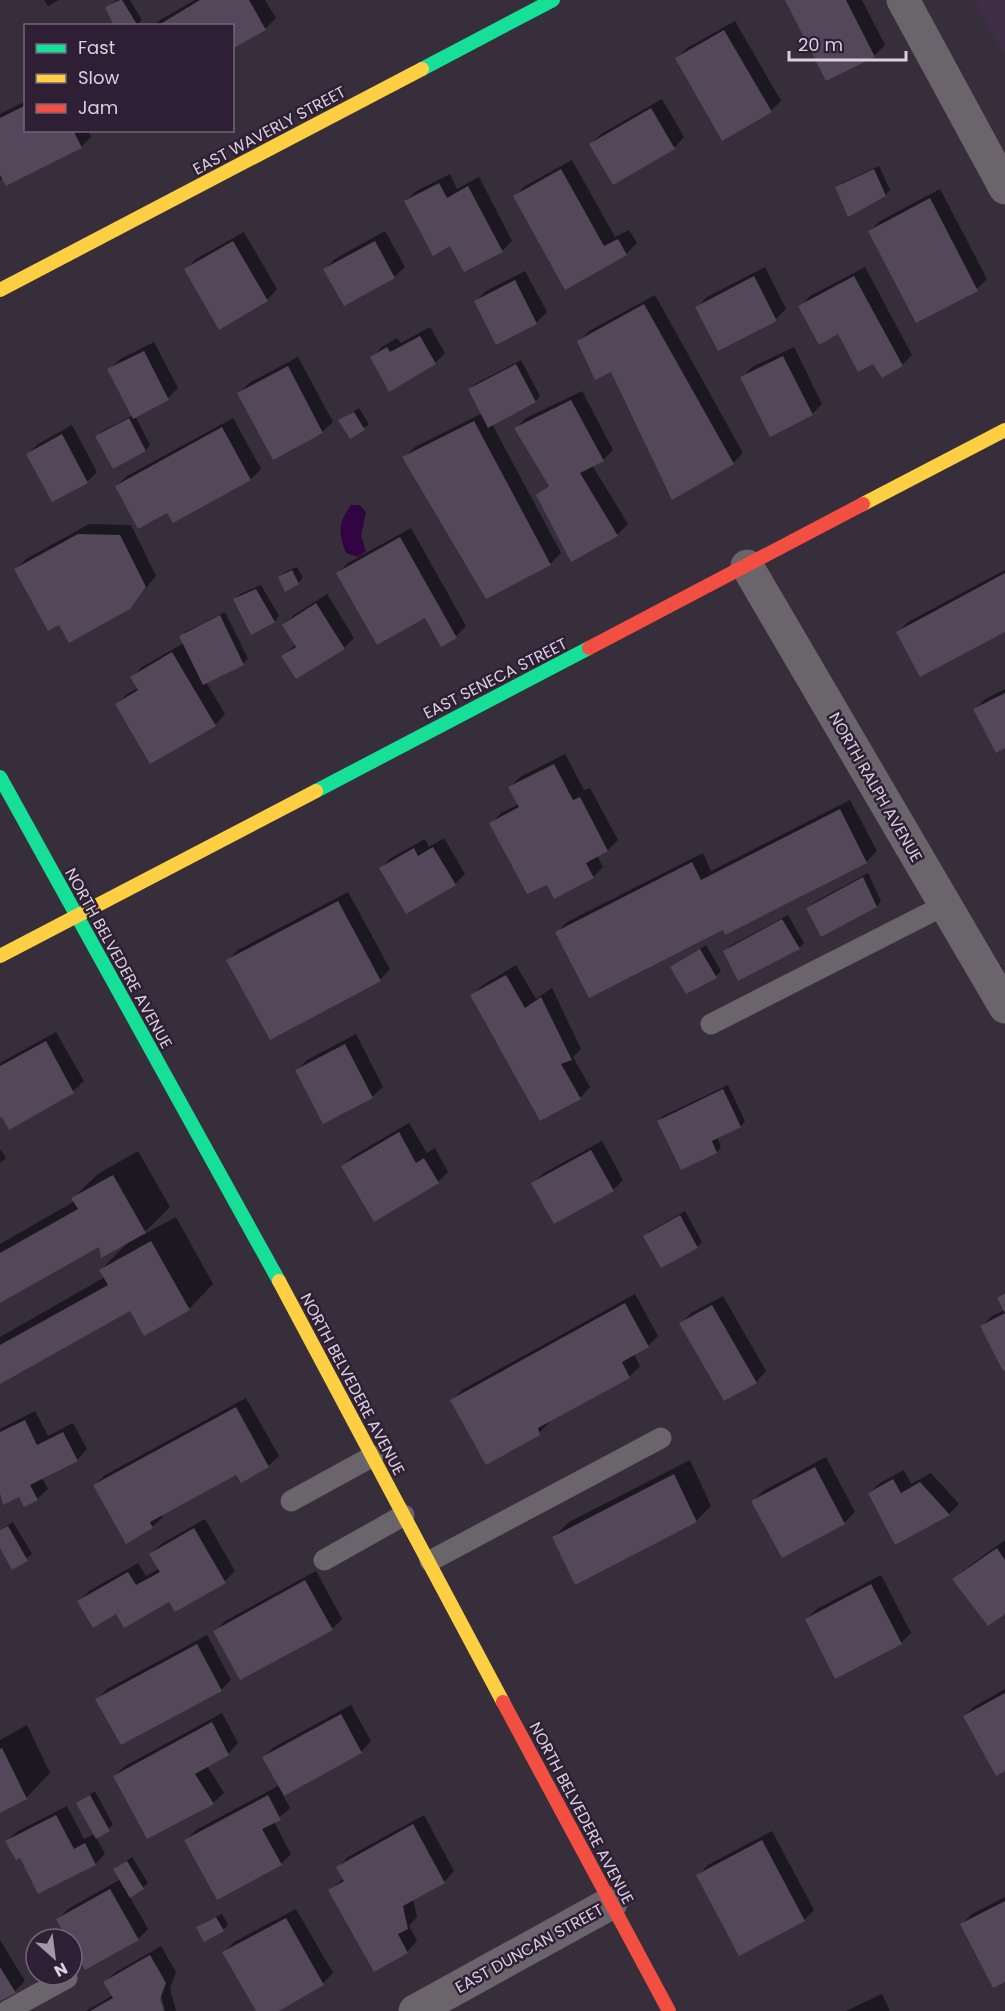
<svg xmlns="http://www.w3.org/2000/svg" width="1005" height="2011" font-family="Poppins,sans-serif">
  <style>
    .built { fill: #402e47 }
    .water { fill: #320542 }
    .shadow { fill: #0007 }
    .building { fill: #534759 }
    .lines { fill: none; stroke-linecap: round; stroke-linejoin: round }
    .lane { stroke: #69656b; stroke-width: 21 }
    .street { stroke: #69656b; stroke-width: 33 }
    .fast { stroke: #16e098; stroke-width: 14 }
    .slow { stroke: #ffcf43; stroke-width: 14 }
    .jam { stroke: #f24e42; stroke-width: 14 }
    .labels { text-anchor: middle; stroke-width: 5; stroke-linejoin: round; paint-order: stroke }
    .street-label { font-size: 16px; fill: #dad1df; stroke: #2e1f35 }
  </style>
  <rect width="100%" height="100%" fill="#362e3a"/>
  <path class="built" d="M975,0H1005V56Z"/>
  <path class="water" d="M351,505H360L366,512L361,536L366,551L358,557L346,553C338,532 338,523 351,505Z"/>
  <g class="shadow">
    <path d="M44,0H59L48,6Z"/>
    <path d="M117,0H130L142,20L136,26L107,7Z"/>
    <path d="M195,0H265L276,18L265,29L232,47V26H155L160,20Z"/>
    <path d="M786,0H862L885,45L874,56L827,79Z"/>
    <path d="M735,21L781,101L771,111L677,58L687,48Z"/>
    <path d="M662,99L684,137L674,148L591,144L601,134Z"/>
    <path d="M26,101V130H88L91,137L81,147L3,177L0,180V114Z"/>
    <path d="M572,160L615,237L629,230L637,243L627,253L565,288L514,197L525,186Z"/>
    <path d="M879,166L890,190L885,195L837,187L842,183Z"/>
    <path d="M450,174L457,189L479,177L512,241L502,251L451,244L406,201L416,191Z"/>
    <path d="M940,189L987,279L977,289L870,231L880,221Z"/>
    <path d="M385,231L405,267L394,277L325,269L335,259Z"/>
    <path d="M244,232L277,289L267,300L186,270L196,259Z"/>
    <path d="M765,267L786,309L776,319L697,307L707,297Z"/>
    <path d="M865,267L912,355L902,365L874,362L839,332L800,307L810,296Z"/>
    <path d="M525,271L547,312L537,322L497,343L476,301L486,291Z"/>
    <path d="M655,295L743,453L733,463L611,370L579,341L589,331Z"/>
    <path d="M430,327L445,353L435,363L371,358L382,347L397,338L401,343Z"/>
    <path d="M154,342L178,388L168,398L135,416L150,445L146,450L114,467L97,436L102,431L133,415L109,370L120,359Z"/>
    <path d="M794,347L822,404L812,414L742,378L752,367Z"/>
    <path d="M298,357L333,422L322,432L273,458L239,394L249,383Z"/>
    <path d="M521,360L540,396L536,401L492,424L561,553L550,564L486,597L404,457L415,447L483,413L470,389L475,384Z"/>
    <path d="M582,391L613,450L603,460L592,465L628,524L618,534L572,560L538,496L550,484L516,428L526,418Z"/>
    <path d="M359,408L369,424L351,437L340,420Z"/>
    <path d="M233,418L261,469L251,479L173,521L167,511L116,486L127,476Z"/>
    <path d="M72,425L97,472L87,482L28,454L38,444Z"/>
    <path d="M89,524L131,525L156,576L129,608L60,623L16,569L26,559Z"/>
    <path d="M411,528L466,626L456,636L442,645L425,616L338,573L348,563Z"/>
    <path d="M297,567L303,578L298,583L280,577L285,572Z"/>
    <path d="M1005,570V631L898,632L908,622Z"/>
    <path d="M261,585L279,616L275,621L252,633L235,599L240,594Z"/>
    <path d="M327,594L354,638L344,648L283,656L296,644L284,625L294,615Z"/>
    <path d="M225,612L248,659L243,663L206,682L225,714L215,725L117,704L127,694L138,688L132,677L142,667L184,643L180,637L185,632Z"/>
    <path d="M1005,689V746L975,709L985,699Z"/>
    <path d="M565,754L584,790L590,788L618,840L608,850L597,855L603,867L593,877L547,884L491,824L501,813L519,804L510,787L520,777Z"/>
    <path d="M850,800L877,851L867,861L726,933L723,928L557,932L567,922L703,853L711,871Z"/>
    <path d="M444,838L465,874L455,884L381,868L391,858L425,839L429,847Z"/>
    <path d="M868,873L881,901L877,906L821,935L808,908L813,903Z"/>
    <path d="M348,892L390,969L380,980L228,960L238,950Z"/>
    <path d="M788,915L804,943L799,948L725,951L730,946Z"/>
    <path d="M706,945L721,971L716,976L686,992L672,967Z"/>
    <path d="M516,965L536,999L552,988L581,1049L573,1057L590,1087L580,1098L472,995L483,985Z"/>
    <path d="M56,1032L84,1081L73,1091L10,1128L3,1114L0,1116V1063Z"/>
    <path d="M356,1034L383,1087L372,1097L297,1070L307,1060Z"/>
    <path d="M728,1085L745,1121L741,1126L717,1137L721,1147L717,1152L681,1168L659,1121L663,1116Z"/>
    <path d="M409,1123L427,1153L435,1148L448,1172L438,1182L343,1166L353,1156Z"/>
    <path d="M602,1141L623,1180L613,1190L533,1183L544,1173Z"/>
    <path d="M0,1149L6,1158L0,1163Z"/>
    <path d="M138,1151L170,1207L142,1235L176,1217L213,1284L189,1309H131L0,1383V1337L105,1277L101,1270L129,1241L100,1245L0,1301V1244L75,1201L73,1198L98,1174Z"/>
    <path d="M685,1211L702,1242L697,1247L662,1266L645,1236L650,1231Z"/>
    <path d="M1005,1292V1368L982,1326L992,1316L1005,1310L999,1298Z"/>
    <path d="M635,1294L658,1336L648,1346L634,1354L640,1366L630,1376L549,1421V1423L539,1433L452,1400L462,1390Z"/>
    <path d="M723,1296L766,1371L756,1382L681,1323L691,1313Z"/>
    <path d="M246,1398L279,1456L268,1466L237,1472L161,1514L163,1517L152,1527L95,1485L105,1475Z"/>
    <path d="M35,1411L48,1436L73,1423L87,1449L77,1460L42,1478L48,1489L37,1499L0,1492V1429Z"/>
    <path d="M826,1457L855,1512L845,1522L782,1556L753,1501L763,1491Z"/>
    <path d="M690,1460L711,1506L696,1521L554,1537L569,1522Z"/>
    <path d="M904,1470L911,1484L931,1473L959,1504L949,1514L896,1543L869,1493L880,1483Z"/>
    <path d="M205,1519L235,1571L225,1581L170,1600L117,1612L79,1601L89,1591L138,1563L146,1576L160,1568L151,1554L161,1544Z"/>
    <path d="M13,1522L32,1554L13,1568L0,1545V1530Z"/>
    <path d="M1005,1540V1612L954,1579L965,1569Z"/>
    <path d="M316,1571L342,1619L332,1629L215,1631L225,1621Z"/>
    <path d="M881,1575L911,1633L901,1643L806,1619L817,1609Z"/>
    <path d="M207,1635L231,1680L221,1690L97,1699L107,1689Z"/>
    <path d="M1005,1689V1770L964,1716L975,1706Z"/>
    <path d="M351,1705L371,1741L361,1752L283,1795L290,1808L274,1822L291,1854L281,1864L186,1840L196,1830L280,1785L264,1757L274,1747Z"/>
    <path d="M222,1713L238,1743L228,1754L207,1766L224,1793L213,1803L114,1776L125,1766Z"/>
    <path d="M27,1725L50,1773L26,1798L0,1811V1740Z"/>
    <path d="M95,1791L113,1825L96,1837L105,1854L95,1864L20,1856L7,1841L18,1831L67,1806L84,1839L95,1834L78,1803Z"/>
    <path d="M424,1815L454,1871L444,1882L413,1899L417,1917L409,1926L417,1941L407,1952L330,1890L344,1878L338,1867L348,1857Z"/>
    <path d="M772,1831L814,1910L804,1920L698,1875L708,1865Z"/>
    <path d="M132,1857L148,1883L130,1897L148,1929L138,1939L72,1944V1939H69L58,1919L68,1909L121,1879L115,1869Z"/>
    <path d="M1005,1897V1980L962,1924L972,1914Z"/>
    <path d="M296,1909L333,1973L323,1983L276,2011H258L224,1952L234,1942Z"/>
    <path d="M222,1914L228,1925L223,1930L198,1928L203,1923Z"/>
    <path d="M0,1940L25,1981L15,1991L0,1999Z"/>
    <path d="M161,1946L176,1972L170,1988L176,2011H165L160,1991L157,1992L162,2011H86L113,1995L105,1982L116,1972Z"/>
    <path d="M882,1994L890,2011H846Z"/>
  </g>
  <g class="building">
    <path d="M120,0H122L138,26H114L105,7Z"/>
    <path d="M200,0H249L266,30L232,49V26H157Z"/>
    <path d="M785,0H846L875,57L826,81Z"/>
    <path d="M724,30L772,112L722,141L675,58Z"/>
    <path d="M26,105V130H73L82,148L6,186L0,175V118Z"/>
    <path d="M651,108L675,149L613,185L589,144Z"/>
    <path d="M561,169L604,246L618,239L627,255L565,290L513,196Z"/>
    <path d="M874,169L886,196L848,217L835,187Z"/>
    <path d="M439,183L447,198L468,186L503,252L464,272L450,246L433,256L404,201Z"/>
    <path d="M930,198L978,291L916,323L868,231Z"/>
    <path d="M233,241L268,301L219,330L184,269Z"/>
    <path d="M375,241L395,278L344,306L323,269Z"/>
    <path d="M754,276L777,321L718,351L695,307Z"/>
    <path d="M854,276L903,366L882,378L873,364L858,372L838,334L819,345L798,306Z"/>
    <path d="M515,280L537,324L496,345L474,301Z"/>
    <path d="M644,304L734,464L672,500L611,372L595,380L577,341Z"/>
    <path d="M420,336L436,364L389,392L370,357L387,347L390,352Z"/>
    <path d="M144,351L169,400L133,419L107,369Z"/>
    <path d="M783,356L813,415L770,437L740,377Z"/>
    <path d="M516,364L536,402L488,428L468,389Z"/>
    <path d="M288,366L323,433L273,460L237,393Z"/>
    <path d="M571,400L604,461L580,473L618,536L571,562L536,495L549,486L514,428Z"/>
    <path d="M354,412L365,430L350,439L338,420Z"/>
    <path d="M129,418L146,451L113,469L95,436Z"/>
    <path d="M474,421L551,565L486,599L402,457Z"/>
    <path d="M222,427L251,480L173,523L167,513L138,529L115,486Z"/>
    <path d="M62,434L88,483L52,502L26,454Z"/>
    <path d="M78,534L120,535L146,587L130,609L69,643L59,625L48,631L14,569Z"/>
    <path d="M400,537L457,638L441,647L425,618L377,645L336,573Z"/>
    <path d="M292,570L299,584L285,592L278,577Z"/>
    <path d="M1005,573V632L920,677L896,632Z"/>
    <path d="M256,589L275,622L251,635L233,599Z"/>
    <path d="M316,603L345,649L296,679L281,656L296,647L282,625Z"/>
    <path d="M220,615L244,665L203,685L179,636Z"/>
    <path d="M172,652L216,726L150,764L115,704L138,690L130,677Z"/>
    <path d="M1005,693V748L996,753L973,709Z"/>
    <path d="M554,764L573,800L580,797L608,851L586,863L594,878L554,899L547,885L527,894L489,823L519,807L508,787Z"/>
    <path d="M840,809L867,863L725,935L723,930L589,998L555,932L692,862L701,880Z"/>
    <path d="M433,847L456,885L406,914L379,868L414,848L418,856Z"/>
    <path d="M863,877L877,907L821,937L806,908Z"/>
    <path d="M338,901L381,981L270,1040L226,960Z"/>
    <path d="M782,919L800,949L738,981L723,951Z"/>
    <path d="M700,949L717,978L686,994L670,967Z"/>
    <path d="M506,975L525,1008L541,997L572,1060L561,1064L581,1099L540,1121L470,995Z"/>
    <path d="M46,1041L74,1093L9,1130L2,1117L0,1118V1066Z"/>
    <path d="M345,1044L373,1098L323,1124L295,1070Z"/>
    <path d="M723,1089L741,1127L712,1141L717,1153L681,1170L657,1121Z"/>
    <path d="M399,1132L416,1163L424,1158L439,1183L374,1222L341,1166Z"/>
    <path d="M591,1150L614,1191L554,1224L531,1183Z"/>
    <path d="M113,1175L146,1233L101,1258L99,1247L0,1303V1253L78,1209L71,1198Z"/>
    <path d="M680,1215L698,1248L661,1268L643,1236Z"/>
    <path d="M151,1241L190,1310L144,1336L130,1311L0,1384V1345L108,1285L99,1270Z"/>
    <path d="M1005,1293V1370L1003,1371L980,1326L1005,1313L997,1298Z"/>
    <path d="M625,1303L649,1347L622,1362L630,1378L538,1428L540,1435L486,1465L450,1400Z"/>
    <path d="M712,1305L757,1383L724,1401L679,1323Z"/>
    <path d="M236,1407L269,1467L241,1483L236,1475L150,1522L153,1528L126,1544L93,1485Z"/>
    <path d="M25,1420L37,1445L63,1432L78,1461L30,1485L38,1500L24,1507L19,1497L3,1505L0,1493V1432Z"/>
    <path d="M815,1467L845,1524L782,1558L751,1501Z"/>
    <path d="M674,1474L697,1522L575,1585L552,1537Z"/>
    <path d="M893,1479L901,1493L920,1482L950,1515L895,1545L868,1493Z"/>
    <path d="M8,1526L28,1561L12,1570L0,1548V1530Z"/>
    <path d="M194,1528L226,1583L175,1612L169,1602L124,1628L116,1614L93,1628L77,1601L128,1572L136,1585L160,1572L149,1554Z"/>
    <path d="M997,1548L1005,1560V1614L988,1626L952,1579Z"/>
    <path d="M305,1580L333,1630L240,1680L213,1631Z"/>
    <path d="M871,1584L902,1644L835,1679L805,1619Z"/>
    <path d="M197,1644L222,1691L121,1745L95,1699Z"/>
    <path d="M1005,1693V1771L996,1776L963,1716Z"/>
    <path d="M341,1714L362,1753L284,1796L262,1757Z"/>
    <path d="M212,1722L229,1755L195,1774L214,1804L147,1839L113,1776Z"/>
    <path d="M2,1748L27,1799L0,1813V1749Z"/>
    <path d="M90,1795L110,1831L96,1839L76,1803Z"/>
    <path d="M268,1795L281,1820L262,1829L282,1865L217,1900L184,1840Z"/>
    <path d="M56,1815L74,1849L85,1843L96,1865L38,1894L20,1858L16,1860L5,1841Z"/>
    <path d="M413,1824L445,1883L403,1906L408,1929L398,1934L408,1953L374,1972L328,1890L344,1881L336,1867Z"/>
    <path d="M762,1840L805,1921L739,1956L696,1875Z"/>
    <path d="M127,1861L144,1889L130,1898L113,1869Z"/>
    <path d="M110,1889L139,1940L85,1970L72,1947V1939H67L56,1919Z"/>
    <path d="M1005,1901V1982L993,1988L960,1924Z"/>
    <path d="M216,1917L224,1931L204,1942L196,1927Z"/>
    <path d="M286,1918L324,1985L279,2011H256L222,1952Z"/>
    <path d="M150,1955L166,1983L160,1999L164,2011H90L113,1998L103,1982Z"/>
    <path d="M0,1967L16,1993L0,2001Z"/>
  </g>
  <g class="lines">
    <g class="lane">
      <path d="M711,1024L945,905"/>
      <path d="M291,1501L373,1456"/>
      <path d="M324,1560L404,1515"/>
      <path d="M430,1561L661,1438"/>
      <path d="M7,2011L67,1978"/>
    </g>
    <g class="street">
      <path d="M903,0L1005,188"/>
      <path d="M747,566L1005,1007"/>
      <path d="M415,2011L611,1903"/>
    </g>
    <g class="fast">
      <path d="M422,69L553,0"/>
      <path d="M0,777L279,1281"/>
      <path d="M316,791L589,648"/>
    </g>
    <g class="slow">
      <path d="M0,290L422,69"/>
      <path d="M863,504L1005,430"/>
      <path d="M0,956L316,791"/>
      <path d="M279,1281L503,1702"/>
    </g>
    <g class="jam">
      <path d="M589,648L863,504"/>
      <path d="M503,1702L669,2011"/>
    </g>
  </g>
  <g class="labels">
    <g class="street-label">
      <text transform="translate(269 130) rotate(-28)" y="6">EAST WAVERLY STREET</text>
      <text transform="translate(495 678) rotate(-27)" y="6">EAST SENECA STREET</text>
      <text transform="translate(876 787) rotate(60)" y="6">NORTH RALPH AVENUE</text>
      <text transform="translate(119 958) rotate(61)" y="6">NORTH BELVEDERE AVENUE</text>
      <text transform="translate(353 1384) rotate(62)" y="6">NORTH BELVEDERE AVENUE</text>
      <text transform="translate(582 1813) rotate(62)" y="6">NORTH BELVEDERE AVENUE</text>
      <text transform="translate(529 1948) rotate(-29)" y="6">EAST DUNCAN STREET</text>
    </g>
  </g>
  <rect x="24" y="24" width="210" height="108" fill="#2e1f35" stroke="#736679" stroke-width="1.5"/>
  <rect x="36" y="44" width="30" height="9" fill="#16e098" stroke="#736679" stroke-width="1.5"/>
  <text x="78" y="54" font-size="18" fill="#dad1df">Fast</text>
  <rect x="36" y="74" width="30" height="9" fill="#ffcf43" stroke="#736679" stroke-width="1.5"/>
  <text x="78" y="84" font-size="18" fill="#dad1df">Slow</text>
  <rect x="36" y="104" width="30" height="9" fill="#f24e42" stroke="#736679" stroke-width="1.5"/>
  <text x="78" y="114" font-size="18" fill="#dad1df">Jam</text>
  <g transform="translate(54 1957) rotate(152)"><circle r="28" fill="#2e1f35" stroke="#736679" stroke-width="1.5"/>
  <path d="M0-4.5L10 22L0 15L-10 22Z" fill="#a198a5"/>
  <text y="-9" font-size="16" font-weight="bold" text-anchor="middle" fill="#dad1df">N</text>
  </g>
  <path d="M789 51v9h117v-9" fill="none" stroke="#dad1df" stroke-width="3"/>
  <text x="798" y="51" font-size="18" fill="#dad1df" stroke="#2e1f35" stroke-width="4.5" paint-order="stroke">20 m</text>
</svg>
